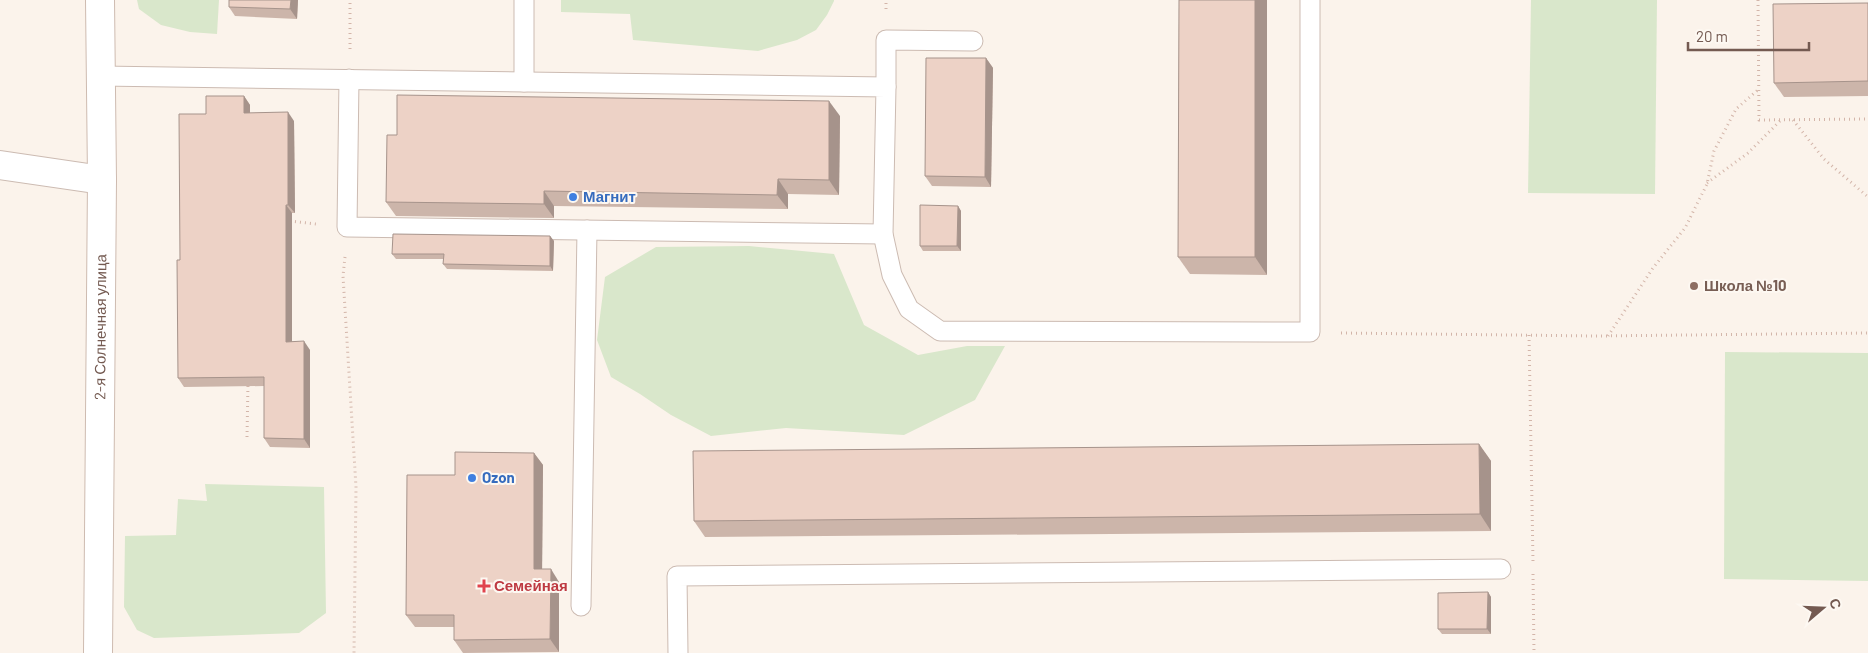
<svg xmlns="http://www.w3.org/2000/svg" width="1868" height="653" font-family="Barlow,sans-serif">
  <style>
    .green { fill: #d9e7cb }
    .lines { fill: none; stroke-linecap: round; stroke-linejoin: round }
    .lane-casing { stroke: #ccbbb2; stroke-width: 21 }
    .street-casing { stroke: #ccbbb2; stroke-width: 30 }
    .secondary-casing { stroke: #cebbb0; stroke-width: 30 }
    .path { stroke: #d3b5a9; stroke-width: 3; stroke-dasharray: 1 4; stroke-linecap: butt }
    .lane { stroke: #fff; stroke-width: 19 }
    .street { stroke: #fff; stroke-width: 28 }
    .secondary { stroke: #fff; stroke-width: 28 }
    .wall { fill: #ccb5aa }
    .shaded-wall { fill: #a6938b }
    .building { fill: #edd2c6; stroke: #a6938b }
    .shop-dot { fill: #3f7fe0; stroke: #fdf8f2; stroke-width: 2 }
    .education-dot { fill: #8d6e63; stroke: #fdf8f2; stroke-width: 2 }
    .health-dot { fill: #e0444e; stroke: #fdf8f2; stroke-width: 2 }
    .labels { text-anchor: middle; stroke-width: 4; stroke-linejoin: round; paint-order: stroke }
    .shop-label { font-size: 15px; font-weight: bold; fill: #366cbe; stroke: #fdf8f2; text-anchor: start }
    .education-label { font-size: 15px; font-weight: bold; fill: #785e54; stroke: #fdf8f2; text-anchor: start }
    .street-label { font-size: 15px; fill: #745a51; stroke: #fdf8f2 }
    .health-label { font-size: 15px; font-weight: bold; fill: #be3a42; stroke: #fdf8f2; text-anchor: start }
  </style>
  <rect width="100%" height="100%" fill="#fbf3eb"/>
  <g class="green">
    <path d="M137,0H219L217,34L190,32L161,25L139,9Z"/>
    <path d="M561,0H834V1L827,15L816,30L797,40L758,51L633,40L630,14L561,12Z"/>
    <path d="M1531,0H1657L1655,194L1528,193Z"/>
    <path d="M749,246L834,254L864,325L918,355L967,346H1005L975,400L904,435L786,428L711,436L671,415L640,394L611,377L597,340L605,277L656,247Z"/>
    <path d="M1725,352L1868,353V581L1724,579Z"/>
    <path d="M205,484L324,487L326,613L299,633L154,638L137,630L124,607L125,536L176,535L178,499L207,501Z"/>
  </g>
  <g class="lines">
    <defs>
      <g id="lane">
        <path d="M100,76L886,87L883,234L892,275L909,309L940,331L1310,332V0"/>
        <path d="M349,79L347,227L883,234"/>
        <path d="M524,82V0"/>
        <path d="M886,87V40L973,41"/>
        <path d="M581,606L587,230"/>
        <path d="M678,653L677,576L1501,569"/>
      </g>
      <path id="street" d="M0,165L102,180"/>
      <g id="secondary">
        <path id="s1" d="M98,653L102,180L100,0"/>
      </g>
    </defs>
    <use href="#lane" class="lane-casing"/>
    <use href="#street" class="street-casing"/>
    <use href="#secondary" class="secondary-casing"/>
    <g class="path">
      <path d="M1758,0L1759,120L1868,119"/>
      <path d="M886,9V0"/>
      <path d="M350,49V0"/>
      <path d="M1793,120L1824,159L1868,197"/>
      <path d="M1707,183L1748,153L1780,121"/>
      <path d="M290,221L316,224"/>
      <path d="M345,257L343,276L356,487L354,653"/>
      <path d="M1341,333L1596,336L1868,333"/>
      <path d="M1529,335L1533,562"/>
      <path d="M1608,336L1653,268L1685,228L1707,184L1714,151L1736,109L1759,89"/>
      <path d="M247,437L248,383"/>
      <path d="M1533,574L1534,653"/>
    </g>
    <use href="#lane" class="lane"/>
    <use href="#street" class="street"/>
    <use href="#secondary" class="secondary"/>
  </g>
  <g class="wall">
    <path d="M298,0L297,19L235,16L229,7Z"/>
    <path d="M1179,0L1267,275L1190,274L1178,257Z"/>
    <path d="M1868,3V96L1784,97L1774,83Z"/>
    <path d="M986,58L993,68L991,187L932,186L925,176Z"/>
    <path d="M244,96L250,105V113L294,121L295,213H292V342L310,350V448L270,447L264,438V386L184,387L178,378L180,260Z"/>
    <path d="M840,116L839,195L788,194V209L554,206V218L396,216L386,202Z"/>
    <path d="M958,206L961,211V251H923L920,246Z"/>
    <path d="M550,236L554,241L553,271L447,269L443,264V259H396L392,254Z"/>
    <path d="M1479,444L1491,461V531L705,537L694,521Z"/>
    <path d="M534,453L543,465L542,569L559,582V652L463,653L454,640V627H415L406,615L455,475Z"/>
    <path d="M1488,592L1491,597V634H1442L1438,629Z"/>
  </g>
  <g class="shaded-wall">
    <path d="M291,0H298L297,19L290,9Z"/>
    <path d="M1255,0H1267V275L1255,257Z"/>
    <path d="M986,58L993,68L991,187L985,177Z"/>
    <path d="M244,96L250,105V122L244,113Z"/>
    <path d="M829,101L840,116L839,195L829,180Z"/>
    <path d="M288,112L294,121L295,213L288,205Z"/>
    <path d="M778,179L788,194V209L777,195Z"/>
    <path d="M544,191L554,206V218L544,204Z"/>
    <path d="M286,205L292,213V351L286,342Z"/>
    <path d="M958,206L961,211V251L957,246Z"/>
    <path d="M550,236L554,241L553,271L550,266Z"/>
    <path d="M304,341L310,350V448L304,439Z"/>
    <path d="M1479,444L1491,461V531L1480,514Z"/>
    <path d="M534,453L543,465L542,581L534,569Z"/>
    <path d="M551,569L559,582V652L550,639Z"/>
    <path d="M1488,592L1491,597V634L1487,629Z"/>
  </g>
  <g class="building">
    <path d="M229,0H291L290,9L229,7Z"/>
    <path d="M1179,0H1255V257H1178Z"/>
    <path d="M1868,3V81L1774,83L1773,4Z"/>
    <path d="M926,58H986L985,177L925,176Z"/>
    <path d="M397,95L829,101V180L778,179L777,195L544,191V204L386,202L387,135H397Z"/>
    <path d="M206,96H244V113L288,112V205H286V342L304,341V439L264,438V377L178,378L177,260H180L179,114H206Z"/>
    <path d="M920,205L958,206L957,246H920Z"/>
    <path d="M393,234L550,236V266L443,264L444,254H392Z"/>
    <path d="M1479,444L1480,514L694,521L693,451Z"/>
    <path d="M455,452L534,453V569H551L550,639L454,640V615H406L407,475H455Z"/>
    <path d="M1488,592L1487,629H1438V593Z"/>
  </g>
  <g class="shop-dot">
    <circle cx="573" cy="197" r="5"/>
    <circle cx="472" cy="478" r="5"/>
  </g>
  <circle class="education-dot" cx="1694" cy="286" r="5"/>
  <path class="health-dot" d="M481.5 578.5h5v5h5v5h-5v5h-5v-5h-5v-5h5z"/>
  <g class="labels">
    <g class="shop-label">
      <text x="583" y="202">Магнит</text>
      <text x="482" y="483">Ozon</text>
    </g>
    <g class="education-label">
      <text x="1704" y="291">Школа №10</text>
    </g>
    <g class="street-label">
      <text dy="5" stroke="none"><textPath href="#s1" startOffset="326">2-я Солнечная улица</textPath></text>
    </g>
    <g class="health-label">
      <text x="494" y="591">Семейная</text>
    </g>
  </g>
  <g transform="translate(1823 608) rotate(71)" stroke="#fdf8f2" stroke-width="4" paint-order="stroke">
  <path d="M0-4L9 19L0 12L-9 19Z" fill="#745a51"/>
  <text y="-8" font-size="14" font-weight="bold" text-anchor="middle" fill="#745a51">С</text>
  </g>
  <path d="M1688 42v8h121v-8" fill="none" stroke="#745a51" stroke-width="2.5"/>
  <text x="1696" y="42" font-size="15" fill="#745a51" stroke="#fdf8f2" stroke-width="4" paint-order="stroke">20 m</text>
</svg>
